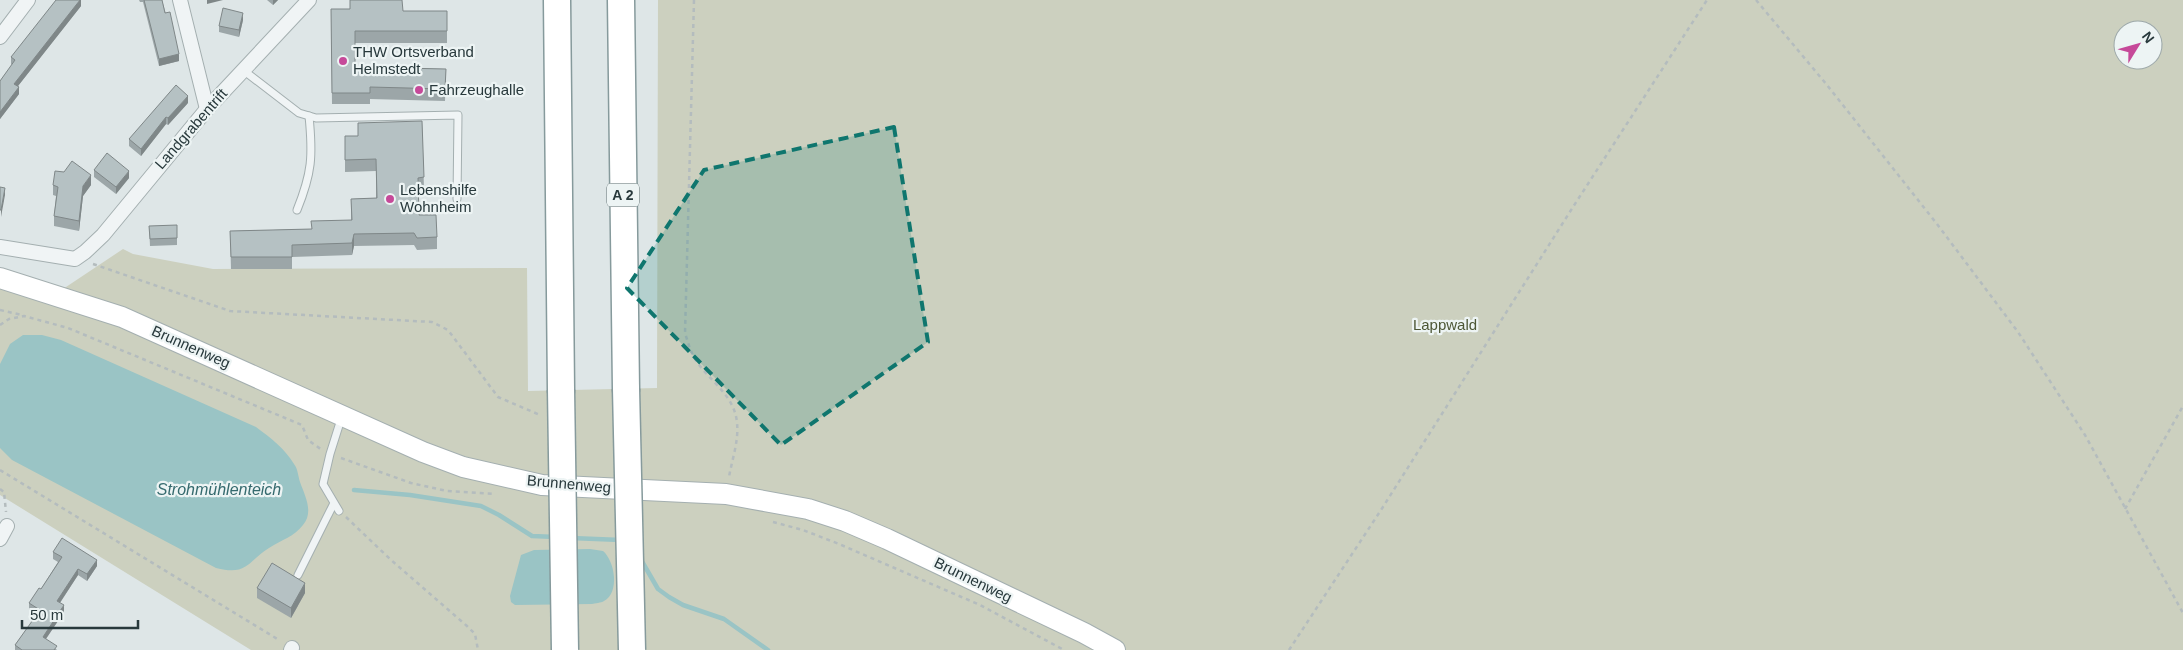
<svg xmlns="http://www.w3.org/2000/svg" width="2183" height="650" font-family="Helvetica,sans-serif">
  <style>
    .green { fill: #ccd0bf; fill-rule: evenodd }
    .water { fill: #9ac4c5 }
    .lines { fill: none; stroke-linecap: round; stroke-linejoin: round }
    .stream { stroke: #9ac4c5; stroke-width: 4.5 }
    .lane-casing { stroke: #a4afb0; stroke-width: 9 }
    .street-casing { stroke: #a4afb0; stroke-width: 16 }
    .secondary-casing { stroke: #a4afb0; stroke-width: 22 }
    .highway-casing { stroke: #869a9c; stroke-width: 29 }
    .path { stroke: #b4bcbe; stroke-width: 2.5; stroke-dasharray: 4 4; stroke-linecap: butt }
    .lane { stroke: #f0f4f5; stroke-width: 7 }
    .street { stroke: #f0f4f5; stroke-width: 14 }
    .secondary { stroke: #fff; stroke-width: 20 }
    .highway { stroke: #fff; stroke-width: 26 }
    .highway-bridge-casing { stroke: #869a9c; stroke-width: 29; stroke-linecap: butt }
    .highway-bridge { stroke: #fff; stroke-width: 26 }
    .wall { fill: #9ca6a8 }
    .shaded-wall { fill: #7f8788 }
    .building { fill: #b5c1c3; stroke: #7f8788 }
    .marked { fill: #0f766e; fill-opacity: 0.2; stroke: #0f766e; stroke-width: 4; stroke-dasharray: 10 6; stroke-linejoin: round }
    .poi-dot { fill: #c64999; stroke: #edf4f4; stroke-width: 2 }
    .labels { text-anchor: middle; stroke-width: 4.5; stroke-linejoin: round; paint-order: stroke }
    .shield { fill: #edf4f4; stroke: #637173; stroke-width: 1 }
    .shield-label { font-size: 14px; font-weight: bold; fill: #28393c }
    .poi-label { font-size: 15px; fill: #28393c; stroke: #edf4f4; text-anchor: start }
    .street-label { font-size: 15px; fill: #28393c; stroke: #edf4f4 }
    .park-label { font-size: 15px; fill: #4d5736; stroke: #edf4f4 }
    .water-label { font-size: 16px; font-style: italic; fill: #356a6e; stroke: #edf4f4 }
  </style>
  <rect width="100%" height="100%" fill="#dee6e7"/>
  <path class="green" d="M658,0H2183V650H251L0,495V282L51,297L123,249L133,254L213,269L527,268L528,391L657,388ZM2123,30H2153V60H2123Z"/>
  <g class="water">
    <path d="M23,335H42L61,340L256,427C271,438 285,449 294,464C298,469 298,476 300,482C305,496 314,512 303,525C294,537 281,540 269,548C247,562 247,576 216,568L12,460L0,448V364L10,344Z"/>
    <path d="M590,549L603,551C615,561 620,593 604,601C601,603 595,603 592,604L515,605L511,602L510,596L521,555L534,550Z"/>
  </g>
  <g class="lines">
    <g class="stream">
      <path d="M354,490L410,495L481,506L499,515L532,536L556,537"/>
      <path d="M571,538L621,540"/>
      <path d="M640,558L658,589L669,597L683,605L724,619L768,650"/>
    </g>
    <defs>
      <g id="lane">
        <path d="M243,70L299,113L316,118L458,115L457,199"/>
        <path d="M297,210C312,173 313,156 309,116"/>
        <path d="M339,511L323,484L330,454L342,416"/>
        <path d="M298,575L333,505"/>
      </g>
      <g id="street">
        <path d="M180,0L207,109"/>
        <path d="M0,37L28,0"/>
        <path d="M0,247L75,259L85,252L103,235L207,109L309,0"/>
        <path d="M0,539L7,526"/>
        <path d="M291,650L292,648"/>
      </g>
      <path id="secondary" d="M0,278L122,317L423,452L463,467L542,485L726,494L808,509L845,521L887,539L1084,633L1115,650"/>
      <g id="highway">
        <path d="M557,0L561,390"/>
        <path d="M621,0L626,389"/>
      </g>
    </defs>
    <use href="#lane" class="lane-casing"/>
    <use href="#street" class="street-casing"/>
    <use href="#secondary" class="secondary-casing"/>
    <use href="#highway" class="highway-casing"/>
    <g class="path">
      <path d="M694,0L685,333C688,342 690,351 695,359C708,380 735,395 737,423C739,440 732,460 729,477"/>
      <path d="M1756,0L1827,85L1937,224L2018,332L2085,435L2183,613"/>
      <path d="M93,264L230,311L432,322L448,330L498,397L540,415"/>
      <path d="M0,310L22,315"/>
      <path d="M0,325L9,319L24,316L68,328L302,425L308,440L322,450"/>
      <path d="M341,458L411,483L447,491L494,494"/>
      <path d="M0,470L279,640"/>
      <path d="M0,489L4,492L6,512"/>
      <path d="M2125,509L2183,406"/>
      <path d="M346,517L391,560L467,626L475,634L478,650"/>
      <path d="M773,522L803,530L839,544L980,605L1064,650"/>
      <path d="M1289,650L1381,510L1573,207L1707,0"/>
    </g>
    <use href="#lane" class="lane"/>
    <use href="#street" class="street"/>
    <use href="#secondary" class="secondary"/>
    <use href="#highway" class="highway"/>
    <defs>
      <g id="highway-bridge">
        <path d="M626,389L632,650"/>
        <path d="M561,390L565,650"/>
      </g>
    </defs>
    <use href="#highway-bridge" class="highway-bridge-casing"/>
    <use href="#highway-bridge" class="highway-bridge"/>
  </g>
  <g class="wall">
    <path d="M81,0V6L18,86L19,94L0,119V81L12,65L11,64V57Z"/>
    <path d="M139,0H162L179,61L159,66L143,2H140Z"/>
    <path d="M267,0H278L273,5Z"/>
    <path d="M331,9L403,11H447V43H355V67L446,69L445,101L370,99V104H332Z"/>
    <path d="M243,20L239,37L219,32V26Z"/>
    <path d="M188,103L168,125L166,124L141,156L129,146V139Z"/>
    <path d="M422,121L424,189L418,190L419,215L437,237V249L417,250L414,245L354,246L352,255L292,257V269H231L230,231L311,229L351,220V199L376,198V171L345,172V136H358Z"/>
    <path d="M94,170L129,178L116,194L94,177Z"/>
    <path d="M53,185H91L83,196L79,231L54,226V216L56,196L53,195Z"/>
    <path d="M149,226L177,238V245L150,246Z"/>
    <path d="M53,552L97,566L87,581L78,575L60,603L64,612L46,639L57,650H15V645L37,615L29,609V603L41,589L58,562L53,559Z"/>
    <path d="M257,588L305,593L291,618L257,598Z"/>
  </g>
  <g class="shaded-wall">
    <path d="M80,0H81V6L14,91V84Z"/>
    <path d="M207,0H223L207,4Z"/>
    <path d="M273,0H278L273,5Z"/>
    <path d="M243,13V20L239,37V30Z"/>
    <path d="M179,54V61L159,66V59Z"/>
    <path d="M19,87V94L0,119V112Z"/>
    <path d="M188,96V103L168,125V118Z"/>
    <path d="M166,117V124L141,156V149Z"/>
    <path d="M129,171V178L116,194V187Z"/>
    <path d="M91,175V185L83,196L79,231V221L83,186Z"/>
    <path d="M5,188V195L1,217V210Z"/>
    <path d="M354,234V246L352,255V243Z"/>
    <path d="M97,560V566L87,581V574Z"/>
    <path d="M78,569V575L57,607V601Z"/>
    <path d="M305,583V593L291,618V608Z"/>
    <path d="M64,605V612L43,643V637Z"/>
  </g>
  <g class="building">
    <path d="M56,0H80L14,84L19,87L0,112V81L15,60L11,57Z"/>
    <path d="M144,0H162L165,13L170,12L179,54L159,59Z"/>
    <path d="M350,0H402L403,11H447V31H355V67L446,69L445,89L370,87V93H332L331,9H350Z"/>
    <path d="M223,8L243,13L239,30L219,26Z"/>
    <path d="M176,85L188,96L168,118L166,117L141,149L129,139Z"/>
    <path d="M422,121L424,177L418,178L419,215H436L437,237L417,238L414,233L354,234L352,243L292,245V257H231L230,231L312,229L311,221L352,220L351,199L377,198L376,159L345,160V136H358V123Z"/>
    <path d="M107,153L129,171L116,187L94,170Z"/>
    <path d="M72,161L91,175L83,186L79,221L54,216L58,187L53,185L55,171L64,172Z"/>
    <path d="M0,187L5,188L1,210H0Z"/>
    <path d="M177,225V238L150,239L149,226Z"/>
    <path d="M62,538L97,560L87,574L78,569L57,601L64,605L43,637L57,646L54,650H22L15,645L40,610L29,603L39,588L41,589L62,557L53,552Z"/>
    <path d="M272,563L305,583L291,608L257,588Z"/>
  </g>
  <path class="marked" d="M894,127L928,342L781,445L627,288L704,170Z"/>
  <g class="poi-dot">
    <circle cx="343" cy="61" r="5"/>
    <circle cx="419" cy="90" r="5"/>
    <circle cx="390" cy="199" r="5"/>
  </g>
  <g class="labels">
    <rect class="shield" x="607" y="183.5" width="32" height="23" rx="4"/>
    <g class="shield-label">
      <text x="623" y="200">A 2</text>
    </g>
    <g class="poi-label">
      <text x="353" y="57">THW Ortsverband<tspan x="353" dy="17">Helmstedt</tspan></text>
      <text x="429" y="95">Fahrzeughalle</text>
      <text x="400" y="195">Lebenshilfe<tspan x="400" dy="17">Wohnheim</tspan></text>
    </g>
    <g class="street-label">
      <text transform="translate(191 129) rotate(-49)" y="5">Landgrabentrift</text>
      <text transform="translate(191 347) rotate(24)" y="5">Brunnenweg</text>
      <text transform="translate(569 484) rotate(5)" y="5">Brunnenweg</text>
      <text transform="translate(973 580) rotate(26)" y="5">Brunnenweg</text>
    </g>
    <g class="park-label">
      <text x="1445" y="330">Lappwald</text>
    </g>
    <g class="water-label">
      <text x="219" y="495">Strohmühlenteich</text>
    </g>
  </g>
  <g transform="translate(2138 45) rotate(53)"><circle r="24" fill="#edf4f4" stroke="#9ea9aa"/>
  <path d="M0-4L9 19L0 12L-9 19Z" fill="#c64999"/>
  <text y="-8" font-size="14" font-weight="bold" text-anchor="middle" fill="#28393c">N</text>
  </g>
  <path d="M22 620v8h116v-8" fill="none" stroke="#28393c" stroke-width="2.5"/>
  <text x="30" y="620" font-size="15" fill="#28393c" stroke="#edf4f4" stroke-width="4" paint-order="stroke">50 m</text>
</svg>
